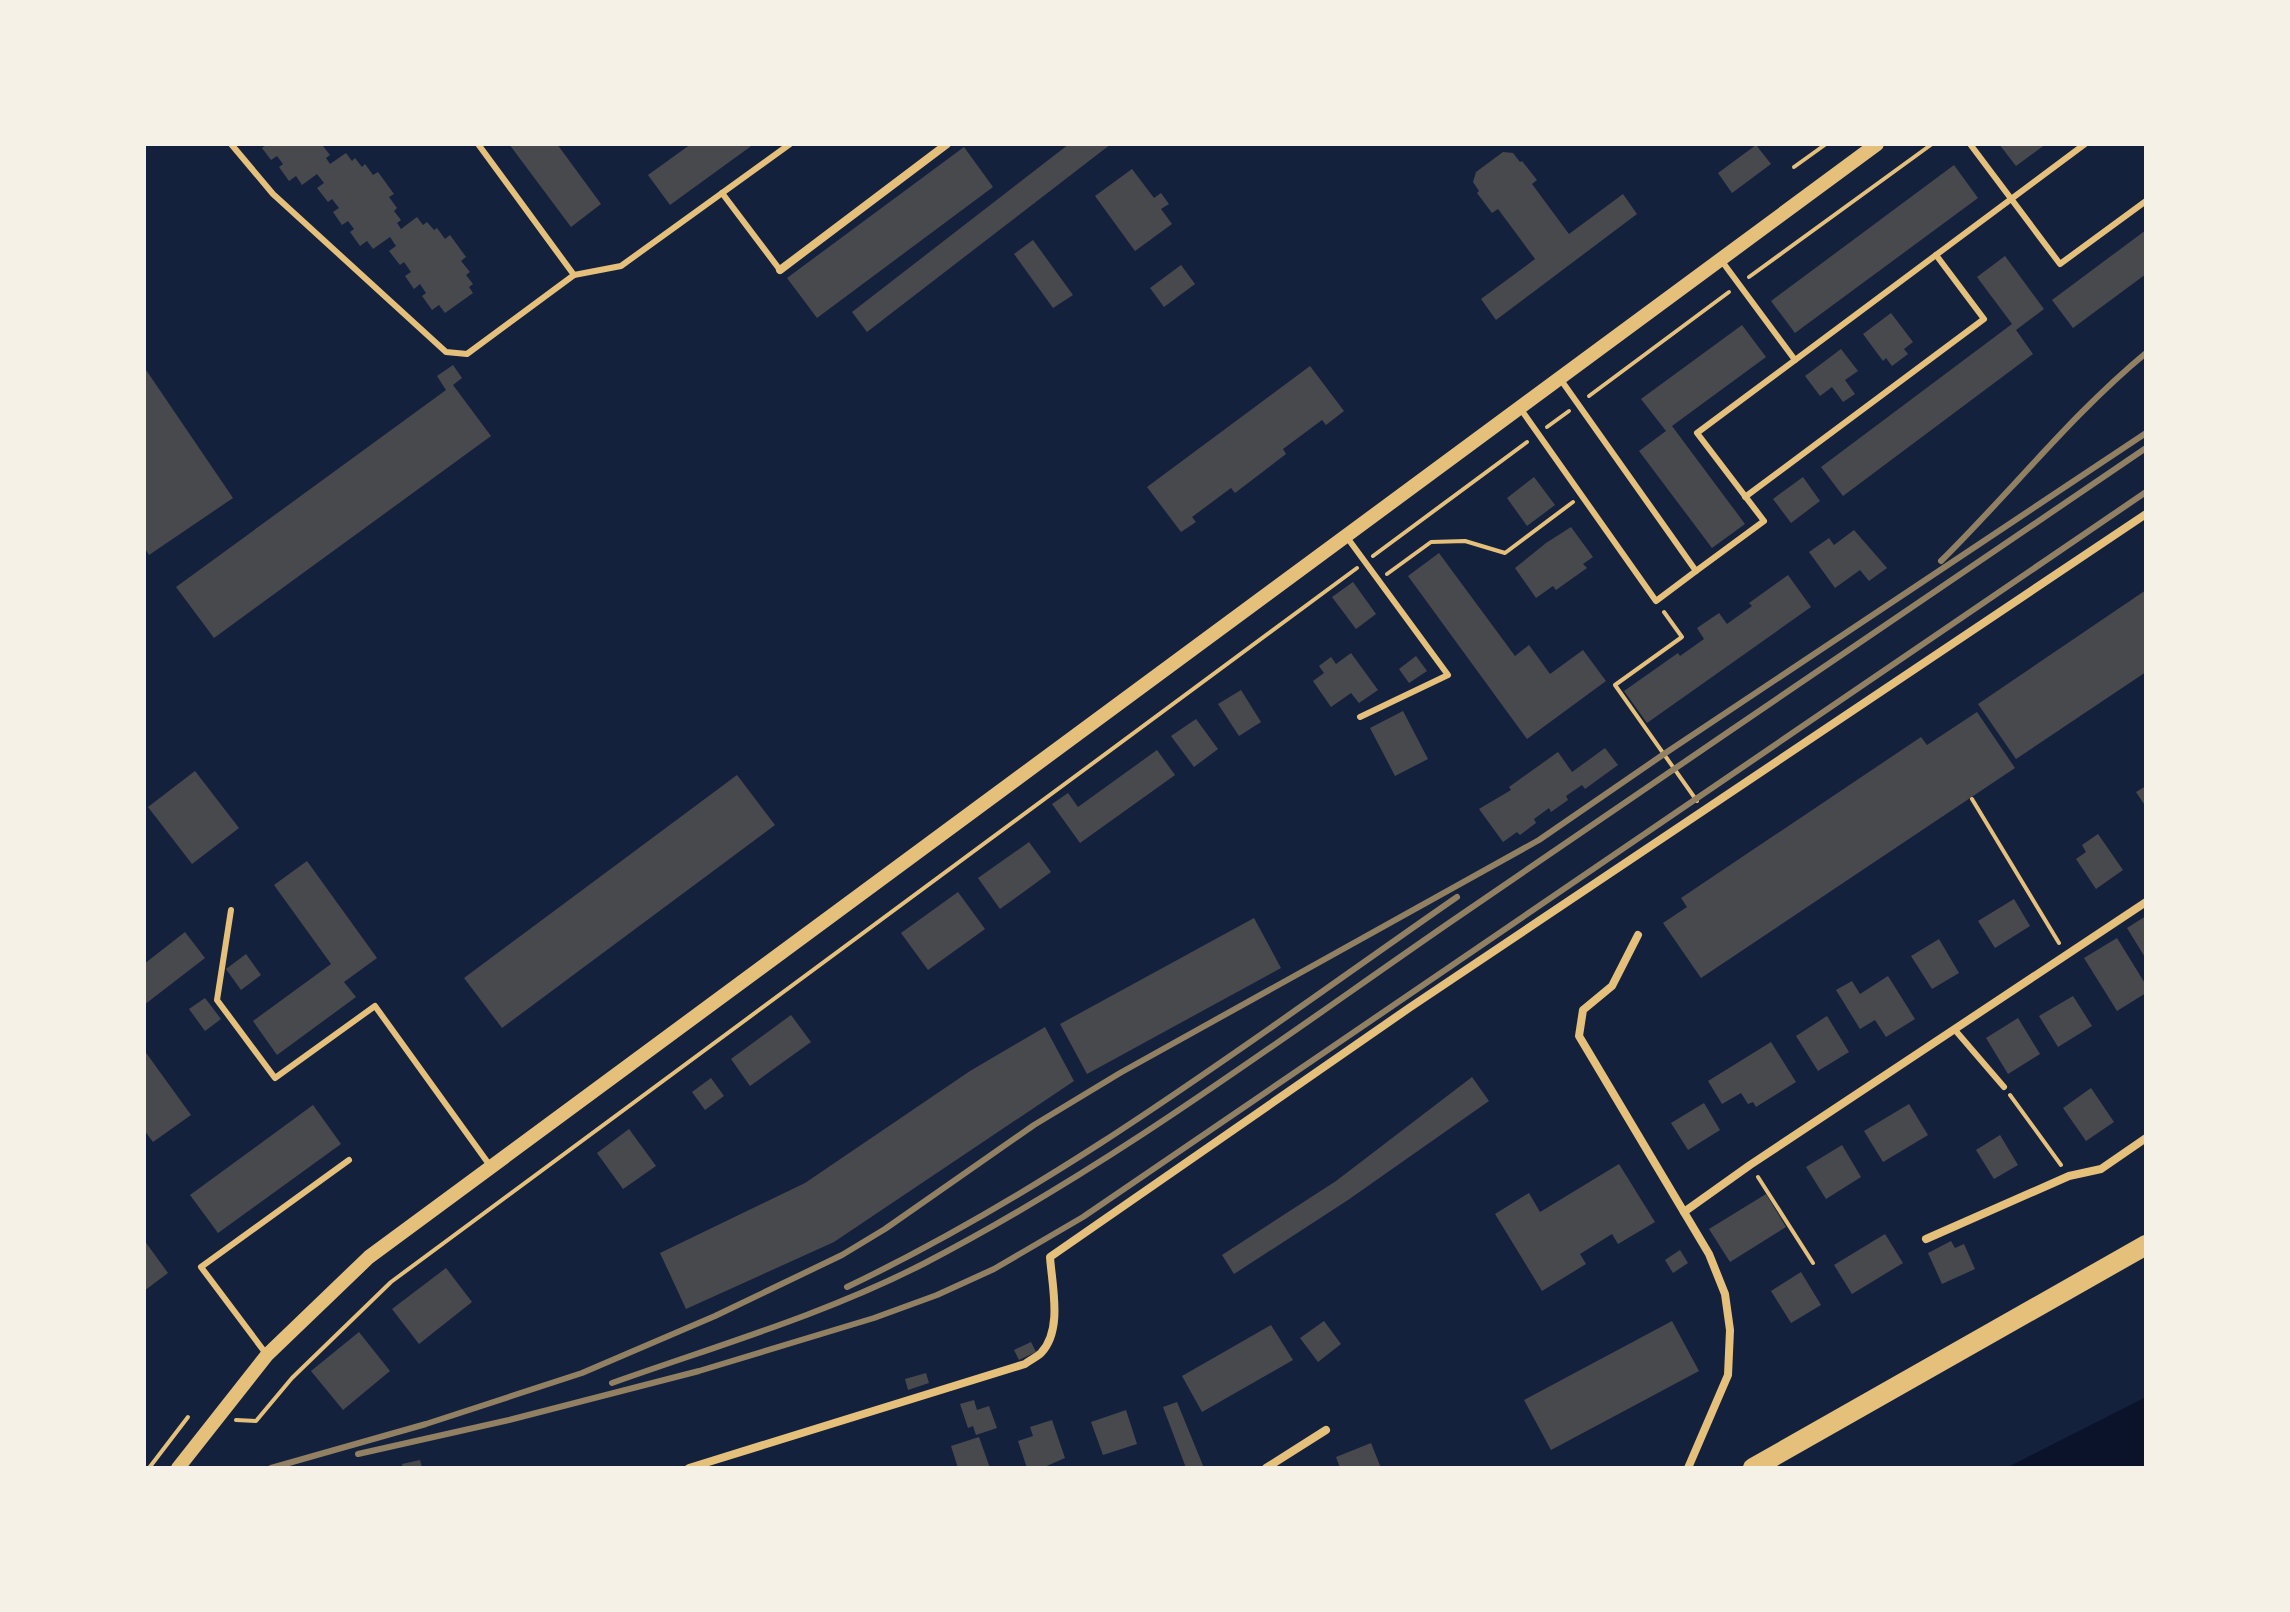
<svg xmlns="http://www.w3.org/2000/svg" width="2290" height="1612" font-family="Inter,sans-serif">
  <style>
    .water { fill: #0b132b }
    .building { fill: #48494c }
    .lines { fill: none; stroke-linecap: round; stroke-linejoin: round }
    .path { stroke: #e5c07b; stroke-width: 4 }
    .service { stroke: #e5c07b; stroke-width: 6 }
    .minor { stroke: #e5c07b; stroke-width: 8 }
    .tertiary { stroke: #e5c07b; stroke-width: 14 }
    .primary { stroke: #e5c07b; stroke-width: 20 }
    .rail { stroke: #918062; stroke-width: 6 }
  </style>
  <rect width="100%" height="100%" fill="#14213d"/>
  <path class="water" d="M2146,1397V1468H2006Z"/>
  <g class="building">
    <path d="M267,144H326L323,146L330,155L326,158L330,164L346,153L352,161L355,158L362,167L365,164L373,175L378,172L394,194L389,197L397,208L394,211L401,220L397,223L401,229L417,217L423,225L427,222L434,230L437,228L445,239L450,235L466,257L461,261L470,272L466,275L473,284L469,287L473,293L445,313L439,305L432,310L422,296L426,293L420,284L414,289L405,276L411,272L404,262L400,265L389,251L396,246L390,237L373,249L367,241L360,246L350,232L354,229L348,221L342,225L333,212L339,208L332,199L328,202L317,188L324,183L317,174L302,185L296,176L289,181L279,167L283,164L277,156L271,160L262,148Z"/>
    <path d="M509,144H557L601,204L571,227Z"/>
    <path d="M691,144H754L670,205L648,175Z"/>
    <path d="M1069,144H1111L867,332L852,312Z"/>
    <path d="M1999,144H2046L2016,166Z"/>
    <path d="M1756,145L1771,164L1732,193L1718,173Z"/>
    <path d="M964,147L993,187L817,318L787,278Z"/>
    <path d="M1503,152L1513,153L1520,162L1522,161L1537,180L1532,184L1569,234L1623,194L1637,214L1496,320L1481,299L1535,259L1498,209L1492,213L1477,193L1479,191L1473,182L1476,172Z"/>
    <path d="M1954,165L1978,198L1795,333L1771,301Z"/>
    <path d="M1132,169L1154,198L1161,193L1169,204L1161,209L1172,224L1135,251L1095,196Z"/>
    <path d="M2146,230V274L2073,328L2052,300Z"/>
    <path d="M1033,240L1073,295L1053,308L1014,254Z"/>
    <path d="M2005,256L2044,309L2016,330L2033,354L1843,496L1821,467L2012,324L1977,277Z"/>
    <path d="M1181,265L1195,284L1164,307L1150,288Z"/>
    <path d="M1891,313L1913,342L1904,349L1908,354L1892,366L1886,358L1883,361L1863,334Z"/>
    <path d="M1742,325L1766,357L1672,426L1745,524L1712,548L1639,451L1666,431L1641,399Z"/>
    <path d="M1841,349L1858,371L1845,380L1855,394L1843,402L1832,387L1820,396L1805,376Z"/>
    <path d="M453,365L462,378L453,385L491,436L214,638L176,587L446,390L437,376Z"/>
    <path d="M1310,366L1344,411L1326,425L1322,420L1283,449L1286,454L1235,493L1231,488L1192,517L1196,522L1181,532L1147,487Z"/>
    <path d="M144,367L233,498L149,555L144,547Z"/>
    <path d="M1534,477L1555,505L1527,526L1507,498Z"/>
    <path d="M1803,477L1820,501L1791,523L1773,499Z"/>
    <path d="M1571,527L1593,557L1583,564L1587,568L1556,590L1553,586L1536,598L1515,568L1546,543Z"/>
    <path d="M1854,530L1887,568L1869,581L1860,570L1835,588L1809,552L1829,538L1834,545Z"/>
    <path d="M1439,553L1515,656L1529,645L1550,674L1583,650L1606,681L1527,739L1408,576Z"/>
    <path d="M1788,575L1811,607L1647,723L1624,691L1678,653L1680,656L1704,639L1697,628L1719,613L1727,624L1752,606L1749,603Z"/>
    <path d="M1353,582L1376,614L1356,629L1332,597Z"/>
    <path d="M2146,590V672L2016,759L1978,704Z"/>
    <path d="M1351,653L1378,690L1359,703L1351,693L1331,707L1313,681L1324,673L1319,666L1331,657L1336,664Z"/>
    <path d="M1416,656L1427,671L1409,683L1399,669Z"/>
    <path d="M1241,690L1261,722L1239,736L1218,704Z"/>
    <path d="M1403,711L1428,759L1395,776L1370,728Z"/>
    <path d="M1977,712L2015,768L1701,978L1663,923L1687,907L1681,898L1921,737L1927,745Z"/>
    <path d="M1196,719L1218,749L1194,767L1171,736Z"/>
    <path d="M1605,748L1618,765L1585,789L1582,785L1566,796L1568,800L1551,812L1549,808L1534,819L1536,823L1520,835L1517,832L1503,842L1479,809L1511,790L1509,787L1558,752L1572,772Z"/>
    <path d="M1157,750L1175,775L1080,843L1052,804L1068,793L1078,807Z"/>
    <path d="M195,771L239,828L192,864L148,807Z"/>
    <path d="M737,775L775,825L502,1028L464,978Z"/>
    <path d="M2146,786V807L2136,792Z"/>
    <path d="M2098,834L2123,870L2096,889L2076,859L2086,852L2082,845Z"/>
    <path d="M1029,842L1051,872L1000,909L978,878Z"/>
    <path d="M307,861L377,958L344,982L356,997L277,1055L253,1021L331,964L274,885Z"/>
    <path d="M958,892L985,929L928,970L901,933Z"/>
    <path d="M2014,899L2030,926L1995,948L1978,921Z"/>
    <path d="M2146,916V959L2127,928Z"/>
    <path d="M1254,918L1281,968L1087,1074L1060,1024Z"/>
    <path d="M185,932L205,958L144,1005V964Z"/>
    <path d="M2117,938L2146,985V993L2117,1011L2084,958Z"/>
    <path d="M1939,939L1959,973L1932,989L1911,956Z"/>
    <path d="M246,954L261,975L241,990L226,969Z"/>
    <path d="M1888,976L1915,1019L1886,1037L1875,1020L1860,1029L1836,990L1852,981L1860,994Z"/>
    <path d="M2073,996L2092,1026L2058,1047L2039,1016Z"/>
    <path d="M205,998L221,1019L205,1031L189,1009Z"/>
    <path d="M791,1015L811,1042L750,1086L731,1059Z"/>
    <path d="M1827,1016L1849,1052L1818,1071L1796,1036Z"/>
    <path d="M2018,1018L2040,1054L2008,1074L1986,1038Z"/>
    <path d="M1045,1027L1074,1081L834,1242L686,1309L660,1253L805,1183L970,1071Z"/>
    <path d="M1771,1042L1796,1082L1756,1107L1753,1102L1748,1104L1741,1093L1722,1104L1708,1081Z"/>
    <path d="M144,1050L191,1115L153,1142L144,1130Z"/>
    <path d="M1472,1077L1489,1101L1348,1200L1234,1274L1222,1255L1336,1181Z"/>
    <path d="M711,1078L724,1096L705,1110L692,1092Z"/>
    <path d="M2091,1088L2114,1122L2086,1141L2063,1108Z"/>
    <path d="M1704,1103L1720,1130L1688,1150L1671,1123Z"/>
    <path d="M1909,1104L1928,1135L1883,1162L1864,1131Z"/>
    <path d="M313,1105L341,1144L218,1233L190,1195Z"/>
    <path d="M629,1129L656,1166L623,1189L597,1153Z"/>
    <path d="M2000,1135L2018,1165L1994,1179L1976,1150Z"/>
    <path d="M1842,1145L1861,1177L1826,1199L1806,1167Z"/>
    <path d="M1619,1164L1655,1222L1618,1244L1612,1234L1580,1254L1586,1264L1542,1291L1495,1214L1529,1193L1540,1212Z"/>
    <path d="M1766,1194L1786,1227L1730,1262L1709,1229Z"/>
    <path d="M1885,1234L1903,1263L1852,1294L1834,1265Z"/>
    <path d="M144,1240L168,1273L144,1291Z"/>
    <path d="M1951,1241L1955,1248L1964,1244L1975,1269L1942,1284L1928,1253Z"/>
    <path d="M1680,1250L1688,1263L1673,1273L1665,1260Z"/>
    <path d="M446,1268L472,1302L419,1344L392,1309Z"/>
    <path d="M1801,1272L1821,1305L1791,1323L1771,1291Z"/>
    <path d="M1324,1321L1341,1344L1318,1362L1300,1338Z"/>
    <path d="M1672,1321L1699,1371L1551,1450L1524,1400Z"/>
    <path d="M1271,1325L1293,1360L1202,1412L1182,1376Z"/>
    <path d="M359,1332L390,1371L343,1410L311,1371Z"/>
    <path d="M1031,1342L1036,1352L1019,1360L1014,1350Z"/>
    <path d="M926,1373L929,1383L908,1390L905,1379Z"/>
    <path d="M974,1400L977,1410L989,1406L997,1428L976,1435L973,1426L968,1428L960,1404Z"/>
    <path d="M1177,1402L1204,1468H1186L1163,1407Z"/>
    <path d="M1126,1410L1137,1444L1103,1455L1091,1422Z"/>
    <path d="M1052,1420L1065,1458L1042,1468H1027L1018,1441L1033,1436L1030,1427Z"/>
    <path d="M979,1437L990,1468H958L951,1446Z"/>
    <path d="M1371,1443L1381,1468H1340L1336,1457Z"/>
    <path d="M420,1460L422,1468H403L402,1464Z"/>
  </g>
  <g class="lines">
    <g class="path">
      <path d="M1794,167L1826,144"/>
      <path d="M1749,277L1932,144"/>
      <path d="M1589,396L1729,292"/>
      <path d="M1547,427L1569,411"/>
      <path d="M1373,556L1527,442"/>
      <path d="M1387,574L1431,542L1465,541L1505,553L1573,502"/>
      <path d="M1664,612L1682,637L1615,685L1697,801"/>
      <path d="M1972,799L2059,943"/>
      <path d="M2010,1095L2061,1165"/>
      <path d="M1758,1177L1813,1263"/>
      <path d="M236,1420L256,1421L292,1378L391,1282L1357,568"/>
      <path d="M149,1468L188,1417"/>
    </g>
    <g class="service">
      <path d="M231,144L273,194L446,352L467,354L574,275L621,266L790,144"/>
      <path d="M478,144L574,275"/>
      <path d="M1970,144L2060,264L2146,201"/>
      <path d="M722,193L780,270"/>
      <path d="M1721,260L1795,360"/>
      <path d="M1520,408L1656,601L1696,571L1561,380"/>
      <path d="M1745,497L1984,319L1936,255"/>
      <path d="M1346,536L1448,675L1360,717"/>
      <path d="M1696,571L1764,521L1697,433L2085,144"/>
      <path d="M231,910L217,1000L275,1078L375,1006L491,1167"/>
      <path d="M1955,1030L2004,1087"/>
      <path d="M267,1355L201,1267L349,1160"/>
    </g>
    <g class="minor">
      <path d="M780,270L947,144"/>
      <path d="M1638,935L1612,986L1583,1010L1579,1036L1709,1254L1725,1294L1730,1330L1728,1375L1688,1468"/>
      <path d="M1684,1212L1750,1165L2146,902"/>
      <path d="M1926,1239L2069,1176L2101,1169L2146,1138"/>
      <path d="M689,1468L1025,1364C1030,1360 1037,1357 1041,1353C1063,1330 1052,1286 1050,1257L1409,1008L2146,514"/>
      <path d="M1266,1468L1326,1430"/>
    </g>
    <path class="tertiary" d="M178,1468L267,1355L369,1257L1877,144"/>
    <path class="primary" d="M1753,1468L2146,1245"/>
    <g class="rail">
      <path d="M1941,561C2011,492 2071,415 2146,353"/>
      <path d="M847,1287C1065,1183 1259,1034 1457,897"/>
      <path d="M612,1383C716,1346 826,1314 925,1263C1110,1167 1278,1041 1449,923C1681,764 1913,606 2146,448"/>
      <path d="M358,1454L509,1420L699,1371L874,1318L937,1295L994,1269L1083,1217L2146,492"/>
      <path d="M271,1468L426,1424L582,1373L715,1316L842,1255L885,1229L1034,1125L1120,1073L1539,840L1664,754L2146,433"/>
    </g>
  </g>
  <rect width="2290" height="1612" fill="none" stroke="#f6f1e7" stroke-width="292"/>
</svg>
